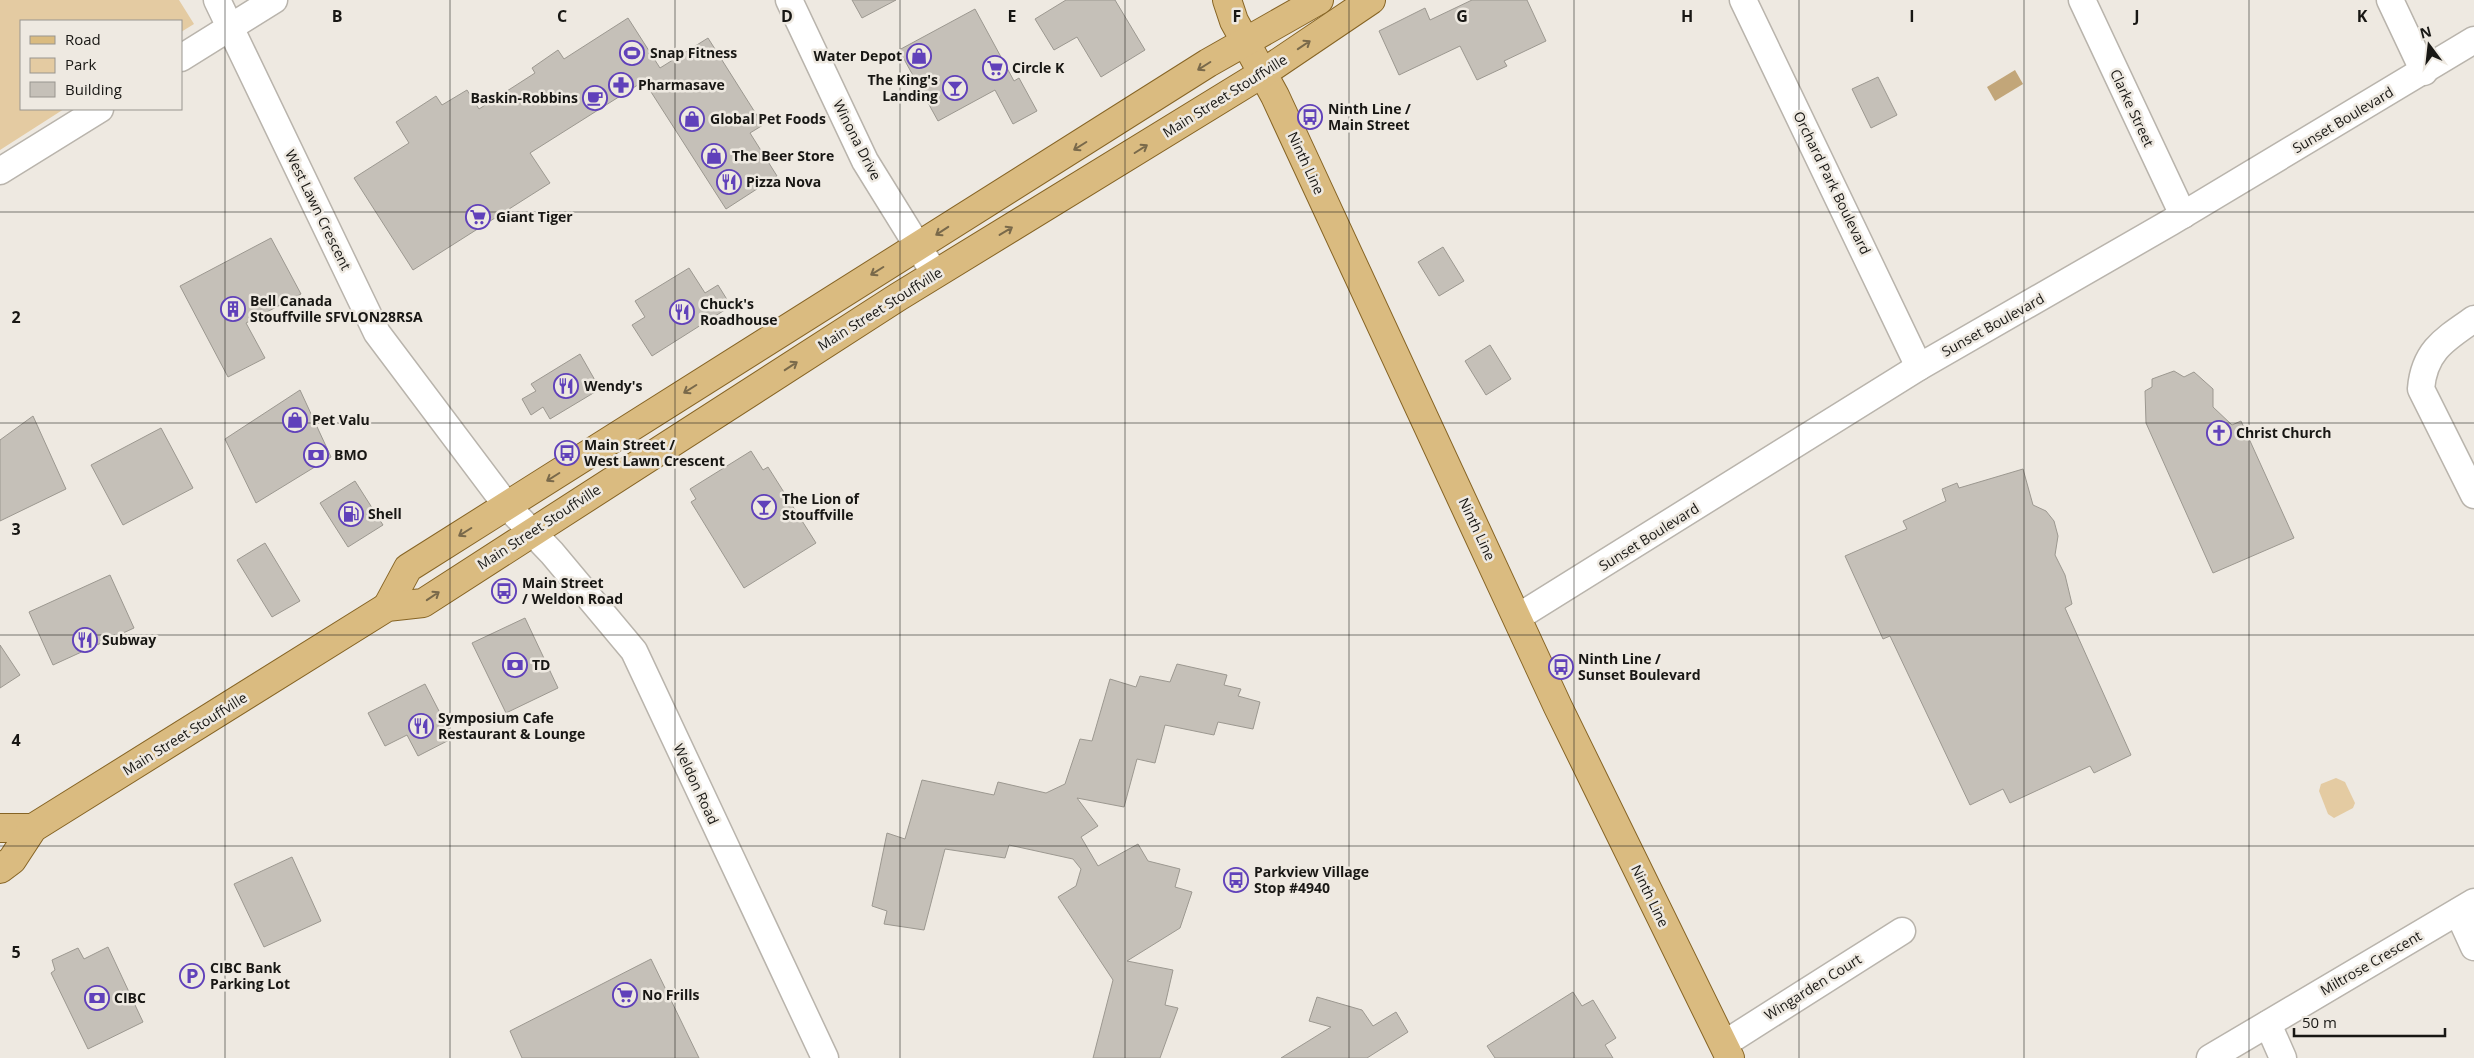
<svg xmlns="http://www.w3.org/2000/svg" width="2474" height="1058" font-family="'Open Sans',sans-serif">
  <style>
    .green { fill: #e4cba2 }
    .water { fill: #c2a679 }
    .building { fill: #c5c0b8; stroke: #9c9890 }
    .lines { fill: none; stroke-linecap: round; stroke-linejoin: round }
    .minor-casing { stroke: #b9b4ac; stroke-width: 29 }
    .major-casing { stroke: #866424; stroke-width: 30 }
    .minor { stroke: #fff; stroke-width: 26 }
    .major { stroke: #dabb80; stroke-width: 28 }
    .oneway { stroke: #79694a }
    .grid { fill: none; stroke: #181714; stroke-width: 1; stroke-opacity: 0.55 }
    .labels { text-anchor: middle; stroke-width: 5; stroke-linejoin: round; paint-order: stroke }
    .poi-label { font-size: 14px; font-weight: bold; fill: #181714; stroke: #eee9e1; text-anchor: start }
    .street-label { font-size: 14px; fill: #181714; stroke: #eee9e1 }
    .grid-label { font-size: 16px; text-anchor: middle; font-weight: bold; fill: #181714; stroke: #eee9e1; stroke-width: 5; stroke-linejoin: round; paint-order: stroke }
  </style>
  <rect width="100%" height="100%" fill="#eee9e1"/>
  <g class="green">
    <path d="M0,0H179L194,24L181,32V21H21V109H64L0,150Z"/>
    <path d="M2336,778L2345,782L2355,803L2353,808L2334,818L2328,814L2319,791L2321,784Z"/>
  </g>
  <path class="water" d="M2015,70L2023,84L1995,101L1987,87Z"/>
  <g class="building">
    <path d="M852,0H896L862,18Z"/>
    <path d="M1066,0H1115L1145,50L1101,77L1077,37L1054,50L1035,19Z"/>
    <path d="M1472,0H1527L1546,41L1504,61L1507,66L1477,80L1460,46L1399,75L1379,31L1425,8L1430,20Z"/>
    <path d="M975,9L1014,81L1019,78L1037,111L1013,124L995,90L938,121L899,50Z"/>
    <path d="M628,18L660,68L708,38L763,125L750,133L777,176L726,209L644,81L530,153L550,183L413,270L354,178L409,143L396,122L436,96L442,105L467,90L479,109L535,73L532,68L558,50L564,59Z"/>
    <path d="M1878,77L1897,115L1871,128L1852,89Z"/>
    <path d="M271,238L301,294L246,323L265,358L228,377L180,286Z"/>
    <path d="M1443,247L1464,281L1439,296L1418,262Z"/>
    <path d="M689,268L705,293L718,285L731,306L652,356L632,325L645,317L635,301Z"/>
    <path d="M1490,345L1511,379L1486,395L1465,361Z"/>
    <path d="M580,354L600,389L550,419L543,407L531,415L522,399L536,391L531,384Z"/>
    <path d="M2174,371L2184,377L2194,372L2213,389V407L2232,425L2241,421L2294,538L2213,573L2146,423L2145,391L2152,387V379Z"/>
    <path d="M300,390L331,457L256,503L225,439Z"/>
    <path d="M33,416L66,489L0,521V440Z"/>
    <path d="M161,428L193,488L123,525L91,465Z"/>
    <path d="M751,451L763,470L768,467L816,543L744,588L691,502L696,499L690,489Z"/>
    <path d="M2023,469L2033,505L2046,511L2054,521L2058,536L2055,555L2065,575L2072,604L2065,608L2131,755L2094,773L2090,766L2010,803L2003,789L1970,805L1890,636L1883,639L1845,556L1907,529L1903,521L1946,501L1942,489L1957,483L1959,488Z"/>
    <path d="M355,481L383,525L348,547L320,503Z"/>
    <path d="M265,543L300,601L272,617L237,560Z"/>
    <path d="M110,575L134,628L53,665L29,612Z"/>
    <path d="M525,618L558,688L506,713L472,643Z"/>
    <path d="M0,645L20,675L0,688Z"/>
    <path d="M1177,664L1227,675L1224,685L1241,689L1238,696L1260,702L1253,729L1218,722L1214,735L1165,725L1155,763L1137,759L1124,807L1077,798L1098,826L1081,837L1098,866L1138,844L1148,861L1180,869L1175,887L1192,892L1180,928L1127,961L1173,970L1165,1005L1178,1008L1160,1058H1093L1113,980L1058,897L1076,886L1081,869L1073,859L1009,845L1005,858L945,849L924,930L884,924L887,911L872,906L887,833L905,839L922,780L994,795L998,782L1046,793L1065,784L1080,739L1092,741L1110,679L1136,687L1140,676L1170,682Z"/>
    <path d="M425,684L453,738L418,756L407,735L385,746L368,713Z"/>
    <path d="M292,857L321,921L264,947L234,884Z"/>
    <path d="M108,947L143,1022L88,1049L51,973L55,970L52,960L78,948L84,959Z"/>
    <path d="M651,959L699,1058H522L510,1031Z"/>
    <path d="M1573,992L1582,1006L1593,1000L1616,1038L1605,1045L1613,1058H1495L1487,1046Z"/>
    <path d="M1317,997L1362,1010L1373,1026L1396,1012L1408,1032L1367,1058H1281L1331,1027L1309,1021Z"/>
  </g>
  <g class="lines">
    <defs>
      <g id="minor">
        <path d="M217,0L377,333L507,506L552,553L634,651L825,1058"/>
        <path d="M789,0L865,161L935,274"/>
        <path d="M1743,0L1919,367"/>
        <path d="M2082,0L2183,215"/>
        <path d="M2390,0L2424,72"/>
        <path d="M181,58L274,0"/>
        <path d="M0,171L100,109"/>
        <path d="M2474,319C2445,339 2424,351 2421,389L2474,495"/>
        <path d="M1518,617L1919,367L2171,222L2474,40"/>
        <path d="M2458,912L2474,947"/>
        <path d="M2268,1024L2283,1058"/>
        <path d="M1724,1044L1902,931"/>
        <path d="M2210,1058L2474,902"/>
      </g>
      <g id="major">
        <path d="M1227,0L1234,21L1275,96L1558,707L1730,1058"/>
        <path d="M387,607L408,568L1208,63L1319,0"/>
        <path d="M0,828H33"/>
        <path d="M0,869L12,860L33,828L387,607L423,603L898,297L1263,73L1371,0"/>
      </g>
    </defs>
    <use href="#minor" class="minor-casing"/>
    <use href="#major" class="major-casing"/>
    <use href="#minor" class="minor"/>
    <use href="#major" class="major"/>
  </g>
  <defs><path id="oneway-shaft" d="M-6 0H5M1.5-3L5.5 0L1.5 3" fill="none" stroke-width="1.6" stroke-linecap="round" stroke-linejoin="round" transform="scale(1.25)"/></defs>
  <g class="oneway">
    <use href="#oneway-shaft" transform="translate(1304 45) rotate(-34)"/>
    <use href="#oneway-shaft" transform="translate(1204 66) rotate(148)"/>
    <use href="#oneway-shaft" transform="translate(1080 146) rotate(148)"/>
    <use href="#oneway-shaft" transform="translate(1141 149) rotate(-32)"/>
    <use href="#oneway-shaft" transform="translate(942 231) rotate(147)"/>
    <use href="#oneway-shaft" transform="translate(1006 231) rotate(-31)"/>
    <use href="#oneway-shaft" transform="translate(877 271) rotate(148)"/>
    <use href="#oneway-shaft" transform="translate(791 366) rotate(-33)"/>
    <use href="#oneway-shaft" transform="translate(690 389) rotate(148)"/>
    <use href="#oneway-shaft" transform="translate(553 477) rotate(148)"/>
    <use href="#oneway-shaft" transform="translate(465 532) rotate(148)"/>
    <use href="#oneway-shaft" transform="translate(433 596) rotate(-34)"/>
  </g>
  <path class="grid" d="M225,0V1058M450,0V1058M675,0V1058M900,0V1058M1125,0V1058M1349,0V1058M1574,0V1058M1799,0V1058M2024,0V1058M2249,0V1058M0,212H2474M0,423H2474M0,635H2474M0,846H2474"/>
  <defs>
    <symbol id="stadium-ring" viewBox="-11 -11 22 22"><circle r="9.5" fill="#eee9e1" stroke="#6041ba" stroke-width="1.5"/><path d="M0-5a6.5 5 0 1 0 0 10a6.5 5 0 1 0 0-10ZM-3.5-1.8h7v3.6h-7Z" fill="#6041ba"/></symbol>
    <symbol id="shop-ring" viewBox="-11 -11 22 22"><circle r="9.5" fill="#eee9e1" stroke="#6041ba" stroke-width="1.5"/><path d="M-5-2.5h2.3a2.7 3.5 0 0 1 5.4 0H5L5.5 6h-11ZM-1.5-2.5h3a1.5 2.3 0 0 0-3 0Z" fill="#6041ba"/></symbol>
    <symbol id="supermarket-ring" viewBox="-11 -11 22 22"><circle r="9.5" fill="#eee9e1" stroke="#6041ba" stroke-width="1.5"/><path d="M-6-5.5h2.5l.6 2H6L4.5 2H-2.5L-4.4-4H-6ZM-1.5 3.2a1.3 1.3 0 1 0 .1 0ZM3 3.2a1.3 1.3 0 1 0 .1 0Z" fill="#6041ba"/></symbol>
    <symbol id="pharmacy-ring" viewBox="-11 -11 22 22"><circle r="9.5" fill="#eee9e1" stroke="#6041ba" stroke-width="1.5"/><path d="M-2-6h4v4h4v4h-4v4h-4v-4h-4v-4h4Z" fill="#6041ba"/></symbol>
    <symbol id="bar-ring" viewBox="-11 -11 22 22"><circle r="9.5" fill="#eee9e1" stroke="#6041ba" stroke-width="1.5"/><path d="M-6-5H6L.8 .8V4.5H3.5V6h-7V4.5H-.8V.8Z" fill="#6041ba"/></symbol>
    <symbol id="cafe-ring" viewBox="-11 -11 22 22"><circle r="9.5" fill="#eee9e1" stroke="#6041ba" stroke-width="1.5"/><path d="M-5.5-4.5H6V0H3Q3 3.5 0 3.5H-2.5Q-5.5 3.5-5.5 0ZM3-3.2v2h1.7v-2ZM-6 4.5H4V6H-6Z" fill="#6041ba"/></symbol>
    <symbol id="bus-ring" viewBox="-11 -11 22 22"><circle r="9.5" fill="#eee9e1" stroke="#6041ba" stroke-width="1.5"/><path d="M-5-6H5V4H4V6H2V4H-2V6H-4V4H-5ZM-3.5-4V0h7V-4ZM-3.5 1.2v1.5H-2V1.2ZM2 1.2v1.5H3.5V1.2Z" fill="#6041ba"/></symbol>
    <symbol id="restaurant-ring" viewBox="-11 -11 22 22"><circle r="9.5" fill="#eee9e1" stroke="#6041ba" stroke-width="1.5"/><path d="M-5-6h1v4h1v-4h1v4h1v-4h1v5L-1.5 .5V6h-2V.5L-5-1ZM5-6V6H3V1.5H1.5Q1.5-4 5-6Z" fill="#6041ba"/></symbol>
    <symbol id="building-ring" viewBox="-11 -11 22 22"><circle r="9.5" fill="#eee9e1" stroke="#6041ba" stroke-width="1.5"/><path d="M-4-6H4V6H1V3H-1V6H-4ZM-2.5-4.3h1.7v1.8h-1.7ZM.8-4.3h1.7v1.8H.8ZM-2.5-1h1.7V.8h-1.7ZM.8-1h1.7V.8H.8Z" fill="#6041ba"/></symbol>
    <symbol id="church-ring" viewBox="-11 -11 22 22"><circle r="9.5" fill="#eee9e1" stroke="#6041ba" stroke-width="1.5"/><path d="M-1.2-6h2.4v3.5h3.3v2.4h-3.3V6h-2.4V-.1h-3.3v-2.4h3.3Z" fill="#6041ba"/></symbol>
    <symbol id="bank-ring" viewBox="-11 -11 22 22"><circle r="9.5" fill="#eee9e1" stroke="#6041ba" stroke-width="1.5"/><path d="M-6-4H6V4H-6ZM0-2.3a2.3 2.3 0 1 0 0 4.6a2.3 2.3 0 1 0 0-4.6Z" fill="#6041ba"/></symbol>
    <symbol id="fuel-ring" viewBox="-11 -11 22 22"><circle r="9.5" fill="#eee9e1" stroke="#6041ba" stroke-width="1.5"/><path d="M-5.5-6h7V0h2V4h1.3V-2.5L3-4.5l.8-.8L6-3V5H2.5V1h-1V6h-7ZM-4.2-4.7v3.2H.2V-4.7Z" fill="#6041ba"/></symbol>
    <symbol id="parking-ring" viewBox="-11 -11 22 22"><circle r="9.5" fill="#eee9e1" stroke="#6041ba" stroke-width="1.5"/><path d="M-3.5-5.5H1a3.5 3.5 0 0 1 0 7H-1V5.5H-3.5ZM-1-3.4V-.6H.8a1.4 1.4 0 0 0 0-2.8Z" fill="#6041ba"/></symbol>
  </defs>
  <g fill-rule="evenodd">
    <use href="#stadium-ring" x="618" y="39" width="28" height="28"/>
    <use href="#shop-ring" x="905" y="42" width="28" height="28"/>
    <use href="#supermarket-ring" x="981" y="54" width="28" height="28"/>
    <use href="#pharmacy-ring" x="607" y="71" width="28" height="28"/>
    <use href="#bar-ring" x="941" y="74" width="28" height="28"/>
    <use href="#cafe-ring" x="581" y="84" width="28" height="28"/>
    <use href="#bus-ring" x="1296" y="103" width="28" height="28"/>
    <use href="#shop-ring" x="678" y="105" width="28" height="28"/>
    <use href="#shop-ring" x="700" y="142" width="28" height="28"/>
    <use href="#restaurant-ring" x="715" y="168" width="28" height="28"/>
    <use href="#supermarket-ring" x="464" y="203" width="28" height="28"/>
    <use href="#building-ring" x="219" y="295" width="28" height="28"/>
    <use href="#restaurant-ring" x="668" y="298" width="28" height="28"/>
    <use href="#restaurant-ring" x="552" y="372" width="28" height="28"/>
    <use href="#shop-ring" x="281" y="406" width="28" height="28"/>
    <use href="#church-ring" x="2205" y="419" width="28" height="28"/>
    <use href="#bus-ring" x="553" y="439" width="28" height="28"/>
    <use href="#bank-ring" x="302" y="441" width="28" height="28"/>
    <use href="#bar-ring" x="750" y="493" width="28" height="28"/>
    <use href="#fuel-ring" x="337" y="500" width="28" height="28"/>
    <use href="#bus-ring" x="490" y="577" width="28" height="28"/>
    <use href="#restaurant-ring" x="71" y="626" width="28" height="28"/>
    <use href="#bank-ring" x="501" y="651" width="28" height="28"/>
    <use href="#bus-ring" x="1547" y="653" width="28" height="28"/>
    <use href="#restaurant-ring" x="407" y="712" width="28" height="28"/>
    <use href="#bus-ring" x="1222" y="866" width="28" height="28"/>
    <use href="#parking-ring" x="178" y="962" width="28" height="28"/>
    <use href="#supermarket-ring" x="611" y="981" width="28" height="28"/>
    <use href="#bank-ring" x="83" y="984" width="28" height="28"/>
  </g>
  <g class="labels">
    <g class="poi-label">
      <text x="650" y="58">Snap Fitness</text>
      <text x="902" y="61" text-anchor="end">Water Depot</text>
      <text x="1012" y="73">Circle K</text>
      <text x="938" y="85" text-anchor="end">The King's<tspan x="938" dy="16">Landing</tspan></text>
      <text x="638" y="90">Pharmasave</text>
      <text x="578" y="103" text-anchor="end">Baskin-Robbins</text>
      <text x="1328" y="114">Ninth Line /<tspan x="1328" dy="16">Main Street</tspan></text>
      <text x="710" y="124">Global Pet Foods</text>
      <text x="732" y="161">The Beer Store</text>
      <text x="746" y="187">Pizza Nova</text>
      <text x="496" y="222">Giant Tiger</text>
      <text x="250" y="306">Bell Canada<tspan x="250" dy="16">Stouffville SFVLON28RSA</tspan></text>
      <text x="700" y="309">Chuck's<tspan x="700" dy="16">Roadhouse</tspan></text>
      <text x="584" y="391">Wendy's</text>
      <text x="312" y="425">Pet Valu</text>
      <text x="2236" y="438">Christ Church</text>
      <text x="584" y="450">Main Street /<tspan x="584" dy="16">West Lawn Crescent</tspan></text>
      <text x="334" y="460">BMO</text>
      <text x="782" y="504">The Lion of<tspan x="782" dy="16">Stouffville</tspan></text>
      <text x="368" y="519">Shell</text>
      <text x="522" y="588">Main Street<tspan x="522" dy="16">/ Weldon Road</tspan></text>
      <text x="102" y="645">Subway</text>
      <text x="1578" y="664">Ninth Line /<tspan x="1578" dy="16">Sunset Boulevard</tspan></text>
      <text x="532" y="670">TD</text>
      <text x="438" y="723">Symposium Cafe<tspan x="438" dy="16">Restaurant &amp; Lounge</tspan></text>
      <text x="1254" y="877">Parkview Village<tspan x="1254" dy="16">Stop #4940</tspan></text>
      <text x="210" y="973">CIBC Bank<tspan x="210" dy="16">Parking Lot</tspan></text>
      <text x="642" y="1000">No Frills</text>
      <text x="114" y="1003">CIBC</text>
    </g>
    <g class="street-label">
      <text transform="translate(1225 96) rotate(-32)" y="5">Main Street Stouffville</text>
      <text transform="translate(2132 108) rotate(65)" y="5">Clarke Street</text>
      <text transform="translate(2343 120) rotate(-31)" y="5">Sunset Boulevard</text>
      <text transform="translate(857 140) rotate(63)" y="5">Winona Drive</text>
      <text transform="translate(1306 163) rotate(65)" y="5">Ninth Line</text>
      <text transform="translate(1832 183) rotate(64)" y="5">Orchard Park Boulevard</text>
      <text transform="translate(318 210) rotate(64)" y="5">West Lawn Crescent</text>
      <text transform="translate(880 309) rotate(-32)" y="5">Main Street Stouffville</text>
      <text transform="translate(1993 325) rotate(-29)" y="5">Sunset Boulevard</text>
      <text transform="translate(539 527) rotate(-33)" y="5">Main Street Stouffville</text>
      <text transform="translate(1477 529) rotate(65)" y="5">Ninth Line</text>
      <text transform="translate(1649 537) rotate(-32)" y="5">Sunset Boulevard</text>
      <text transform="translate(185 734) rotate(-32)" y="5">Main Street Stouffville</text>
      <text transform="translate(696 784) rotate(65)" y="5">Weldon Road</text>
      <text transform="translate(1650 896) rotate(64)" y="5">Ninth Line</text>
      <text transform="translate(2371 963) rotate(-30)" y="5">Miltrose Crescent</text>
      <text transform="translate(1813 987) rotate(-32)" y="5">Wingarden Court</text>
    </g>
  </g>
  <g class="grid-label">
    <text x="337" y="22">B</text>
    <text x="562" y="22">C</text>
    <text x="787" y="22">D</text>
    <text x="1012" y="22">E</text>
    <text x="1237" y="22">F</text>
    <text x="1462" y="22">G</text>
    <text x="1687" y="22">H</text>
    <text x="1912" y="22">I</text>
    <text x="2137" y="22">J</text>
    <text x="2362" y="22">K</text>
    <text x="16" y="323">2</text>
    <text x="16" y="535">3</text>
    <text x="16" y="746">4</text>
    <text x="16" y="958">5</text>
  </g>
  <rect x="20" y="20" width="162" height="90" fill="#eee9e1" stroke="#98958f"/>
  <rect x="30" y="36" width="25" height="8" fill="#dabb80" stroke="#98958f"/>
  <text x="65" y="45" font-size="15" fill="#181714">Road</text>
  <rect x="30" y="58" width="25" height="15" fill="#e4cba2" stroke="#98958f"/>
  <text x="65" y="70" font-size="15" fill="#181714">Park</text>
  <rect x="30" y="82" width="25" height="15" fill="#c5c0b8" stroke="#98958f"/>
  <text x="65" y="95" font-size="15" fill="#181714">Building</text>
  <g transform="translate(2429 45) rotate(345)" stroke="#eee9e1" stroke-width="4" paint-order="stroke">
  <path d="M0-4L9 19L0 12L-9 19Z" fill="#181714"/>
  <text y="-8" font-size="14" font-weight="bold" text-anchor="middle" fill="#181714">N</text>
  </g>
  <path d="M2294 1028v8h151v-8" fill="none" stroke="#181714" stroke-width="2.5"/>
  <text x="2302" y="1028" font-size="15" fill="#181714" stroke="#eee9e1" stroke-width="4" paint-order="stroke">50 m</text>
</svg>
